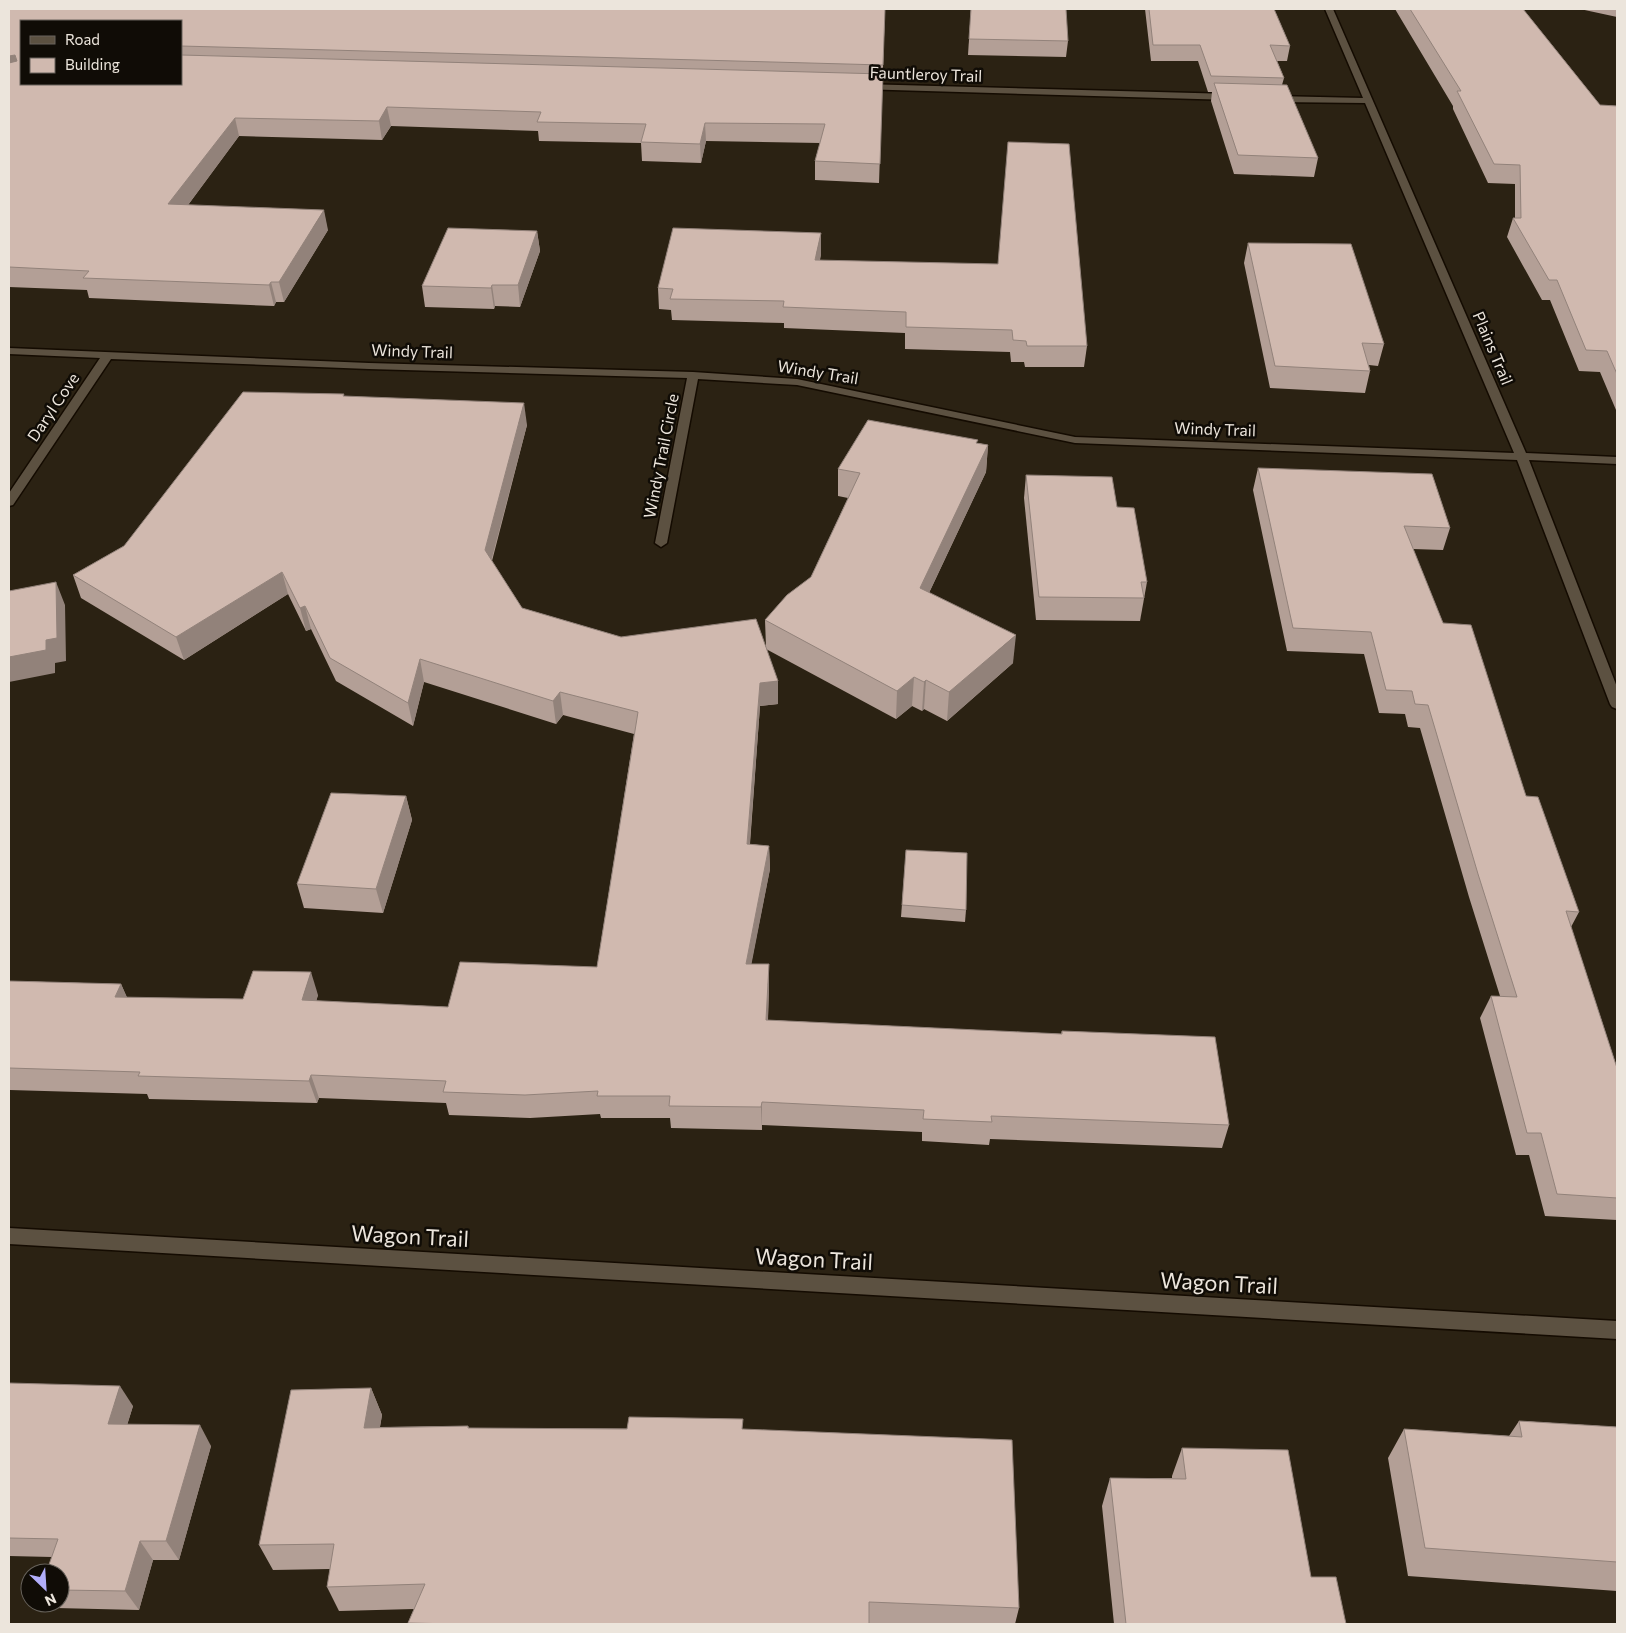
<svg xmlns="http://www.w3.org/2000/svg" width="1626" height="1633" font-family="Commissioner,sans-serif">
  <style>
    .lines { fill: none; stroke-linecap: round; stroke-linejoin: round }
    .street-casing { stroke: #140b01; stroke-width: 3 }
    .street { fill: #5c5141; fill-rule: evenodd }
    .wall { fill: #b39f96; fill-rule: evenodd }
    .shaded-wall { fill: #92827a }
    .building { fill: #d0b9af; stroke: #92827a }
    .labels { text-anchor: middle; stroke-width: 5; stroke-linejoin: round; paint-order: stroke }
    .far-street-label { font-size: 16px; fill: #ece5dc; stroke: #100c06 }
    .near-street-label { font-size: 22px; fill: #ece5dc; stroke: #100c06 }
  </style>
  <rect width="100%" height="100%" fill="#2b2213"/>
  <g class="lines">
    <defs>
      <g id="street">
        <path d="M1325,9H1333L1526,453L1617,457V464L1529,460L1617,687V709L1612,707L1610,704L1517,460L1075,443L797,385L698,379L667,543L661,547L655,543L687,378L369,369L111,359L13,505L9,506V493L100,358L9,354V348L369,363L693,372L797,379L1075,437L1514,453L1365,103L1275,102L1271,99L1275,96L1363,98Z"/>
        <path d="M862,84L1232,94L1236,97L1232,100L859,89L858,87Z"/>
        <path d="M9,1228L1617,1321V1339L9,1244Z"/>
      </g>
    </defs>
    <use href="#street" class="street-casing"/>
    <use href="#street" class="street"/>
  </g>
  <g class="wall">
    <path d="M9,9H885L879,183L815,180V161L820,143L706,141L701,163L642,161L641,143L539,141L538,131L391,126L382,140L239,136L188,205L328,230L284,302H276L274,306L89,298L87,290L9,287ZM181,21V84H21Z"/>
    <path d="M971,9L1068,41L1066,57L968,55Z"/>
    <path d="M1145,9H1274L1290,46L1287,61H1277L1284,78L1282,85L1318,158L1314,177L1234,174L1211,101L1212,92H1208L1198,61H1151Z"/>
    <path d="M1395,9H1523L1600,105L1617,106V410H1616L1600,372L1579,371L1550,300H1542L1507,237L1513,218H1515V184L1488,183L1453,109V106Z"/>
    <path d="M1580,9H1617V17Z"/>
    <path d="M537,231L540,251L520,307L495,306L494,309L425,307L422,286Z"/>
    <path d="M1248,243L1384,344L1378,366L1369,365L1370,371L1365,393L1270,388L1244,263Z"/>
    <path d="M821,254L820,260L1087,346L1084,367H1025L1024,362H1011L1010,352L905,349V333L784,328V323L672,320L671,310L659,309L658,288Z"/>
    <path d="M344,394V396L527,425L492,561L522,608L621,637L766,647L765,620L811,577L848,498L838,496V469L978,443L988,445L986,472L929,593L1013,663L947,721L924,709L922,711L912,706L896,719L766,649L778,704L760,706L750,844L769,846L770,869L751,964L769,987L768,1020L1061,1034L1062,1031L1229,1125L1222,1148L990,1139L989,1145L922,1141V1132L762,1125V1130L671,1128L670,1118H601L600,1114L530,1118L449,1115L446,1103L319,1098L317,1103L149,1099L147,1094L10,1090L9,1089V981L121,984L127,998L243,999L318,995L316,1001L448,1007L597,967L634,734L563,715L556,724L424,682L413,726L336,681L311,629L306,631L288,594L184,660L81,598L73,575L124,546Z"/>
    <path d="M1258,468L1450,528L1443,550L1413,549L1443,623L1526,796L1579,912L1571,927L1617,1068V1220L1545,1216L1529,1155H1516L1480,1018L1491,996H1500L1469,897L1420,728L1408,727L1405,714L1379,713L1364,654L1287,651L1253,490Z"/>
    <path d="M1026,475L1117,507L1147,582L1140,621L1036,620L1024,498Z"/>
    <path d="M406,796L412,820L383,913L304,908L297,884Z"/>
    <path d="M906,850L966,910L965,922L901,917Z"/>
    <path d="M9,1383L133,1406L127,1425L211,1446L179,1560H153L139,1610L56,1608L51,1603H60V1573L52,1557L9,1556Z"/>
    <path d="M371,1388L382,1415L380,1427L468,1426L469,1428L743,1429L1019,1608L1015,1624H409L408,1623L414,1609L339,1611L327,1587L330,1569L273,1570L259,1545Z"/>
    <path d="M1519,1421L1617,1427V1591L1408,1576L1388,1458L1404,1429L1509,1436Z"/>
    <path d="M1182,1448L1311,1577L1346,1624H1114L1102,1506L1110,1478H1172V1476Z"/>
  </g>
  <g class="shaded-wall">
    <path d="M15,55L21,73L9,75V56Z"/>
    <path d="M387,107L391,126L382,140L379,121Z"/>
    <path d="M235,118L239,136L174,224L168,204Z"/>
    <path d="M705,123L706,141L701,163L700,144Z"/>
    <path d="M324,210L328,230L284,302L279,282Z"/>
    <path d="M537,231L540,251L520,307L518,285Z"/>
    <path d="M821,233V254L815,280V260Z"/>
    <path d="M271,282L276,302L274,306L269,285Z"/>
    <path d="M492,285L495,306L494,309L491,288Z"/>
    <path d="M524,403L527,425L488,573L485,550Z"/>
    <path d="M988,445L986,472L918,616L920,588Z"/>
    <path d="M282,572L288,594L184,660L176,637Z"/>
    <path d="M56,582L65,605L66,661L55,663V673L9,682V657Z"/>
    <path d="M305,606L311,629L306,631L300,608Z"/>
    <path d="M1016,635L1013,663L947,721L949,692Z"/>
    <path d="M420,659L424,682L413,726L408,703Z"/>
    <path d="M914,677L912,706L896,719L897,691Z"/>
    <path d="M926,680L924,709L922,711L924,682Z"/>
    <path d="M778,681V704L760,706L748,867L747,844L760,683Z"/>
    <path d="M560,692L563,715L556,724L553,701Z"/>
    <path d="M406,796L412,820L383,913L376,889Z"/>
    <path d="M769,846L770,869L747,987L746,964Z"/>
    <path d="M769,964V987L767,1043L766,1020Z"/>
    <path d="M311,972L318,995L310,1023L302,1000Z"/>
    <path d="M121,984L131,1006L115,997Z"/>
    <path d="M311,1075L319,1098L317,1103L309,1081Z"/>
    <path d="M762,1102V1130L761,1107Z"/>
    <path d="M120,1386L133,1406L121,1445L108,1424Z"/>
    <path d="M371,1388L382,1415L375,1454L364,1428Z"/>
    <path d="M200,1425L211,1446L179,1560L166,1541Z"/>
    <path d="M140,1541L153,1560L139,1610L125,1591Z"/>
  </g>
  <g class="building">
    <path d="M9,9H885L883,65L181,46V21H21V84H181V55L883,74L880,164L815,161L825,124L705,123L700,144L641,142L646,124L537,122L541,112L387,107L379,121L235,118L168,204L324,210L279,282H271L269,285L83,278L89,271L9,267V63L17,61L15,55L9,56Z"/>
    <path d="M971,9H1066L1068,41L969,39Z"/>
    <path d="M1149,9H1274L1290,46L1270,45L1284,78L1211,76L1200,45H1153Z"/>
    <path d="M1410,9H1523L1600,105L1617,106V374L1607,351L1586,350L1557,280H1549L1513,218H1521L1520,165L1494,164L1457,91H1461Z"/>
    <path d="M1214,83L1287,85L1318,158L1238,155Z"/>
    <path d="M1008,142L1069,144L1087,346H1027L1026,341L1013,340L1012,330L906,327V312L783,307L784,301L670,299L673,289L658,288L673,228L821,233L815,260L998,264Z"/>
    <path d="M448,228L537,231L518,285H492L491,288L422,286Z"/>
    <path d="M1248,243L1351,244L1384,344L1362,343L1370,371L1275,366Z"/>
    <path d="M243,392L344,394L343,396L524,403L485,550L522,608L621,637L756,619L778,681L760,683L747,844L769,846L746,964H769L766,1020L1062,1034V1031L1215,1037L1229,1125L991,1116L992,1122L923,1119L924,1110L762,1102L761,1107L669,1106L670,1096H597L598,1091L525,1095L443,1092L446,1081L311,1075L309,1081L138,1076L140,1072L9,1068V981L121,984L115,997L243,999L253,971L311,972L302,1000L448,1007L460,962L597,967L638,712L560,692L553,701L420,659L408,703L330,658L305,606L300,608L282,572L176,637L73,575L124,546Z"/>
    <path d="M868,420L978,440L976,443L988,445L920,588L1016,635L949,692L926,680L924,682L914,677L897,691L765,620L787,595L811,577L860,473L838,469Z"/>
    <path d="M1258,468L1432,474L1450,528L1404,526L1443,623L1471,625L1526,796L1538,797L1579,912L1566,911L1617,1068V1198L1557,1194L1541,1133H1527L1491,996L1517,997L1478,874L1428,705L1415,704L1412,691L1386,690L1371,632L1293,628Z"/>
    <path d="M1026,475L1112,477L1117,507L1134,508L1147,582H1141L1144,598L1039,597Z"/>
    <path d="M56,582L57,638L46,640V650L9,657V591Z"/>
    <path d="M331,793L406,796L376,889L297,884Z"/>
    <path d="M906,850L967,853L966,910L902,905Z"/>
    <path d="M9,1383L120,1386L108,1424L200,1425L166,1541H140L125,1591L60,1590V1573H46L58,1539L9,1538Z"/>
    <path d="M371,1388L364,1428L468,1426V1428L627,1429L629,1417L743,1419L742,1429L1012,1440L1019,1608L869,1602V1624H457L408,1623L425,1584L327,1587L334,1544L259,1545L291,1390Z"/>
    <path d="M1519,1421L1617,1427V1562L1425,1548L1404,1429L1522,1437Z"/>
    <path d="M1182,1448L1288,1450L1311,1577H1336L1346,1624H1126L1110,1478L1186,1479Z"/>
  </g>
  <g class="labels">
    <g class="far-street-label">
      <text transform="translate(926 74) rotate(2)" y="6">Fauntleroy Trail</text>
      <text transform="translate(1493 348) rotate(67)" y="6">Plains Trail</text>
      <text transform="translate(412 351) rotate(2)" y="6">Windy Trail</text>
      <text transform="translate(818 372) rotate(9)" y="6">Windy Trail</text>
      <text transform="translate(53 407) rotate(-56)" y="6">Daryl Cove</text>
      <text transform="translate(1215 429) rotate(2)" y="6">Windy Trail</text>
      <text transform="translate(661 456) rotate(-79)" y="6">Windy Trail Circle</text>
    </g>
    <g class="near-street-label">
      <text transform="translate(410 1236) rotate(3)" y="8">Wagon Trail</text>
      <text transform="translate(814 1259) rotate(3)" y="8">Wagon Trail</text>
      <text transform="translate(1219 1283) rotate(3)" y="8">Wagon Trail</text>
    </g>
  </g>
  <rect width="1626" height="1633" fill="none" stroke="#ece5dc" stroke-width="20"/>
  <rect x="20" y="20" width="162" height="65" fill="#100c06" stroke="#68635c"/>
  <rect x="30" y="36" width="25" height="8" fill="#5c5141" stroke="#68635c"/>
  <text x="65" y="45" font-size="15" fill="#ece5dc">Road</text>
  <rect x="30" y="58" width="25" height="15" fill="#d0b9af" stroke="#68635c"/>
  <text x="65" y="70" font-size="15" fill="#ece5dc">Building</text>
  <g transform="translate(45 1588) rotate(155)"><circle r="24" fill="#100c06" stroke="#68635c"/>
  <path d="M0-4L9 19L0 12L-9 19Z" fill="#b1adfa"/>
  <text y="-8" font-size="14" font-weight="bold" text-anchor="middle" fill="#ece5dc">N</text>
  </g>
</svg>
